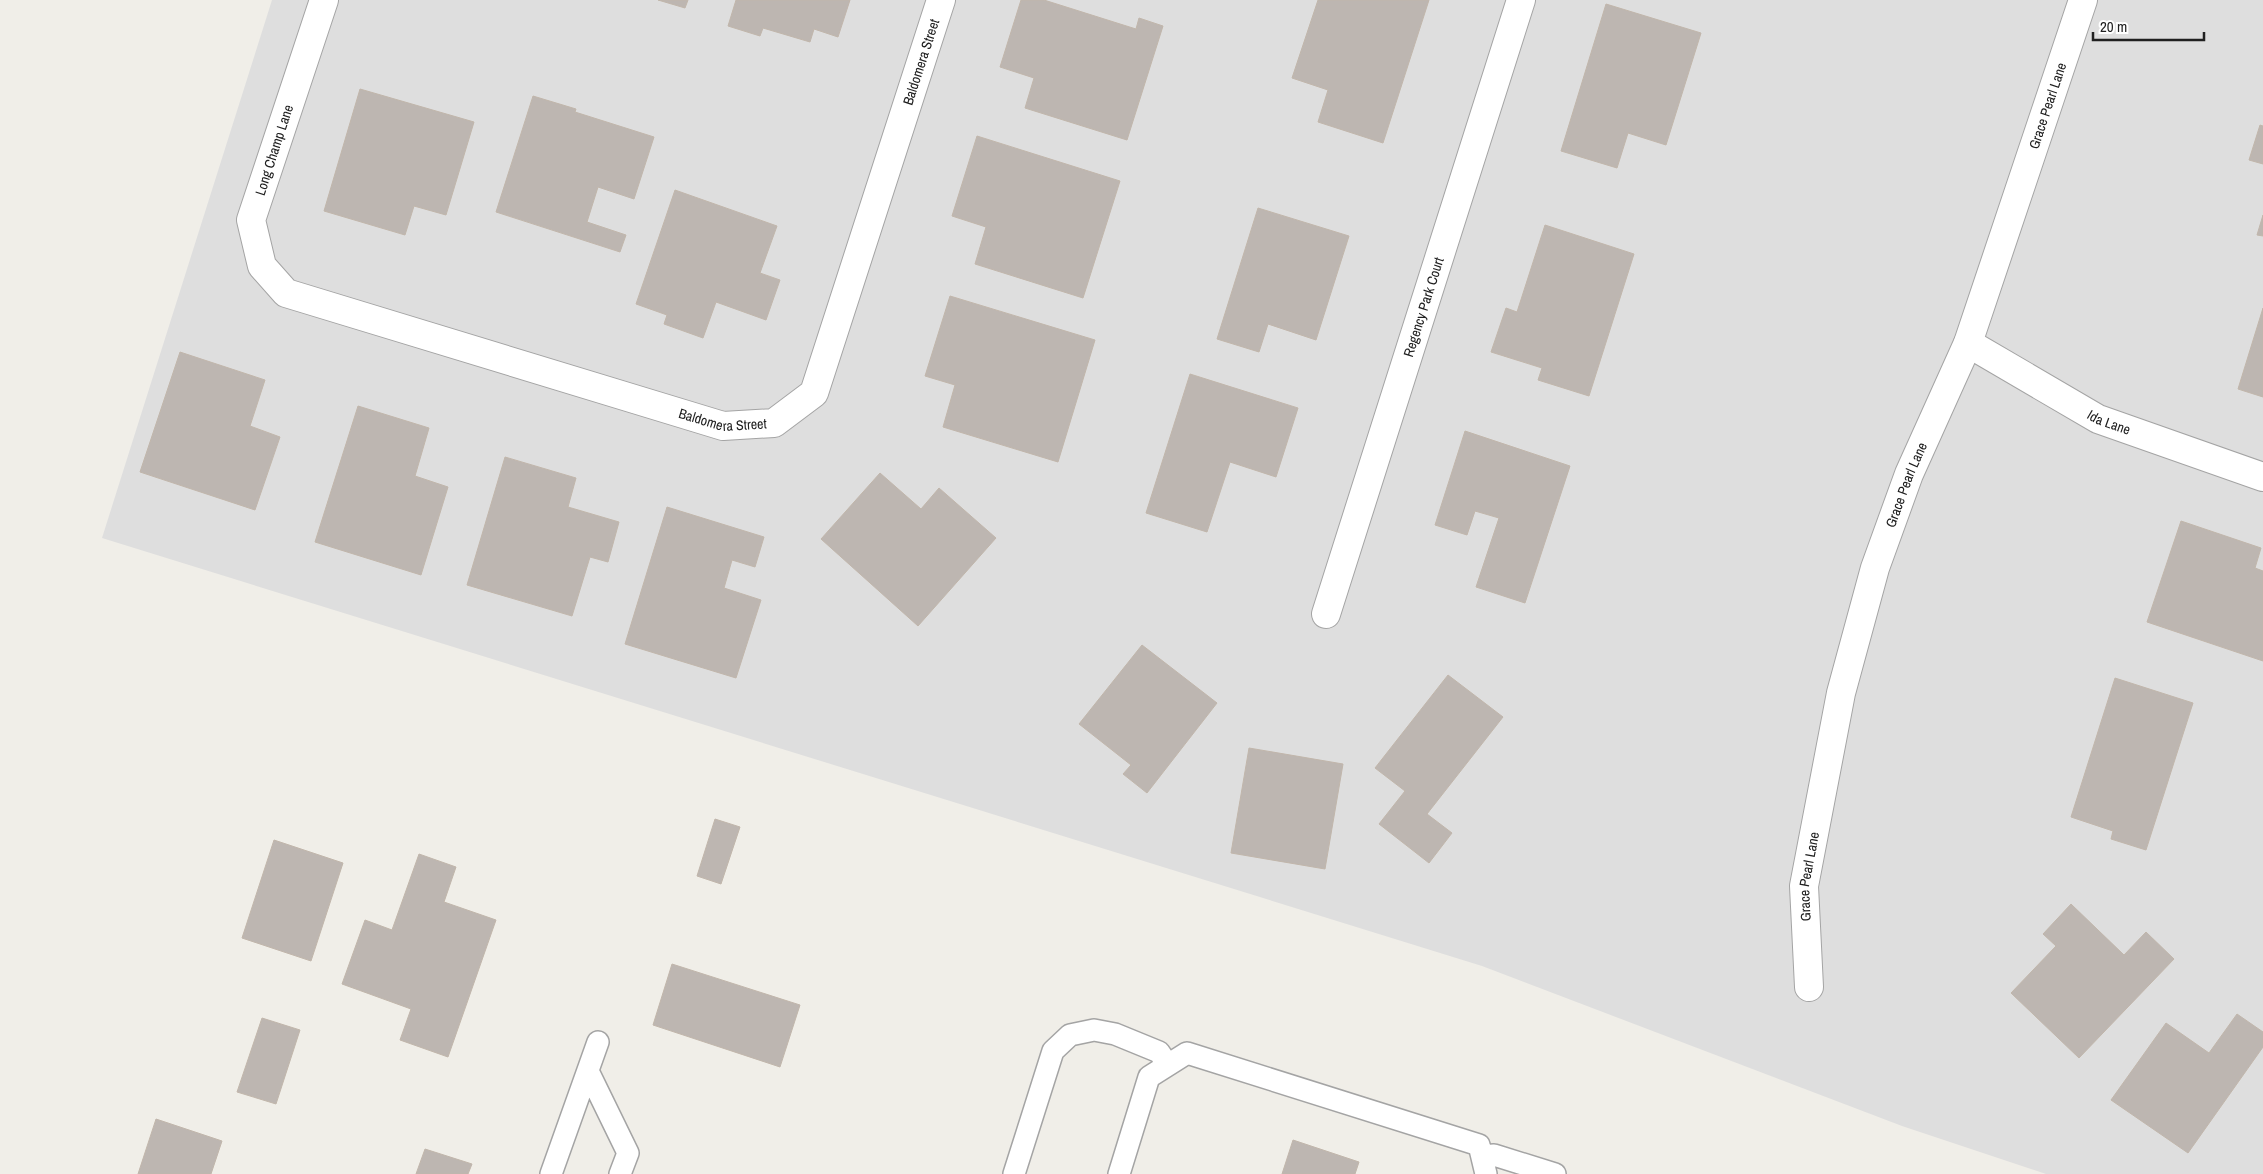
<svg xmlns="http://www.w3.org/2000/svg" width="2263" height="1174" font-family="'Archivo Narrow',sans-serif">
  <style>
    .residential { fill: #dedede }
    .building { fill: #bdb6b1; stroke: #c1b6ab }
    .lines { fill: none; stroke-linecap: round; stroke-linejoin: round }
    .service-casing { stroke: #a4a4a4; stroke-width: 24 }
    .minor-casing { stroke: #a4a4a4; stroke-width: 30 }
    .service { stroke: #fff; stroke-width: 21 }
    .minor { stroke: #fff; stroke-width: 28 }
    .labels { text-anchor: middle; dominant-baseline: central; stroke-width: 4; stroke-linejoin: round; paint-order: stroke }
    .street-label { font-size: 14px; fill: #202020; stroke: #fff }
  </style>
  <rect width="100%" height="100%" fill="#f0eee8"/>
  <path class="residential" d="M272,0h1991v1174h-217l-144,-48 -420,-160 -1380,-428z"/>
  <path class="building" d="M658,0h30l-3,8z
    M736,0h114l-12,37 -24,-8 -4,13 -47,-14 -3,8 -32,-10z
    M1021,0h23l92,29 3,-11 24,8 -36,114 -102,-32 9,-30 -34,-11z
    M1318,0h111l-46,143 -65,-21 10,-32 -36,-12z
    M1606,4l95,29 -35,112 -38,-12 -11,35 -56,-17z
    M360,89l114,33 -28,93 -32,-9 -9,29 -81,-24z
    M533,96l43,13 -1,3 79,25 -20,62 -36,-12 -11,35 39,13 -6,17 -124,-40z
    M2260,125l3,1v38l-14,-4z
    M977,136l143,45 -37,117 -108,-34 11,-37 -34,-11z
    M675,190l102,36 -17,47 20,7 -14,40 -50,-18 -13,36 -39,-14 3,-9 -31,-11z
    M1258,208l91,28 -33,104 -48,-16 -9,28 -42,-13z
    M2263,215v21l-6,-1z
    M1545,225l89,29 -45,142 -51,-16 4,-12 -51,-16 15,-44 11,4z
    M950,296l145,44 -37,122 -115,-35 12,-42 -30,-9z
    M2263,308v89l-25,-8z
    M180,352l85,28 -15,46 30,11 -25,73 -115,-38z
    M1190,374l108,34 -22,69 -46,-15 -23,70 -61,-19z
    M358,406l71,22 -14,48 33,11 -27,88 -106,-33z
    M1465,431l105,35 -45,137 -49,-16 23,-69 -24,-7 -8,24 -32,-10z
    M505,457l71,21 -8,29 51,15 -11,40 -18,-5 -18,59 -105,-31z
    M880,473l41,36 18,-21 57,50 -78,88 -97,-87z
    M667,507l97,30 -9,30 -23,-7 -8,28 37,12 -25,78 -111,-34z
    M2181,521l80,27 -6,20 8,3v90l-116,-39z
    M1142,645l75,58 -70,90 -24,-19 8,-9 -52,-41z
    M1448,675l55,42 -76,97 25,19 -23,30 -50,-39 26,-33 -30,-23z
    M2115,678l78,25 -47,147 -35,-11 2,-8 -42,-14z
    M1249,748l94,16 -18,105 -94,-16z
    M715,819l25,8 -19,57 -24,-8z
    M274,840l69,23 -32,98 -69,-23z
    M419,854l37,13 -12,35 52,18 -48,137 -48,-17 11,-31 -69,-25 23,-64 27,10z
    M2071,904l53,51 22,-23 28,27 -95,99 -68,-65 45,-47 -13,-12z
    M672,964l128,41 -20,62 -127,-42z
    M2237,1014l26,18v15l-75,106 -77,-53 55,-77 43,30z
    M262,1018l38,12 -24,74 -39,-12z
    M156,1119l66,22 -11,33h-73z
    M1293,1140l66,22 -4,12h-73z
    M425,1149l47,15 -4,10h-52z"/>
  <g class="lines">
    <defs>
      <path id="service" d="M588,1071l40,82 -8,21
        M1482,1156l12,-1 61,19
        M551,1174l47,-132
        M1014,1174l39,-123 17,-16 24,-5 21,4 44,18 9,13
        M1119,1174l30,-97 38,-24 292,92 7,29"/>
      <g id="minor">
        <path id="s1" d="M324,0l-73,220 11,46 24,27 437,133 51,-3 40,-30 127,-393"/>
        <path id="s2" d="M1968,343l130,76 165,58"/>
        <path id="s3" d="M1326,614l195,-614"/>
        <path id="s4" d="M1809,987l-5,-101 37,-193 34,-125 34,-94 59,-131 115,-343"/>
      </g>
    </defs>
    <use href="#service" class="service-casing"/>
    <use href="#minor" class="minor-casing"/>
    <use href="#service" class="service"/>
    <use href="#minor" class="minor"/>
  </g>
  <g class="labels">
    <g class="street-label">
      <text stroke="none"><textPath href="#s1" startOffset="1221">Baldomera Street</textPath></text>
      <text stroke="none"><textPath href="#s4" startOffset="921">Grace Pearl Lane</textPath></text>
      <text transform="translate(274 150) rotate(-72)">Long Champ Lane</text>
      <text stroke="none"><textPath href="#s3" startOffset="322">Regency Park Court</textPath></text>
      <text stroke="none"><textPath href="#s1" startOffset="771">Baldomera Street</textPath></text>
      <text stroke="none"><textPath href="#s2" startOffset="162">Ida Lane</textPath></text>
      <text stroke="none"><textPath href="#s4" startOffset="516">Grace Pearl Lane</textPath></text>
      <text stroke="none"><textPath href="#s4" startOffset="111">Grace Pearl Lane</textPath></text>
    </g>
  </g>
  <path d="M2093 32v8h111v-8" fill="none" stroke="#202020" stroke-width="2.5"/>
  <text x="2100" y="32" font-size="15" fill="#202020" stroke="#ffffff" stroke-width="4" paint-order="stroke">20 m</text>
</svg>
